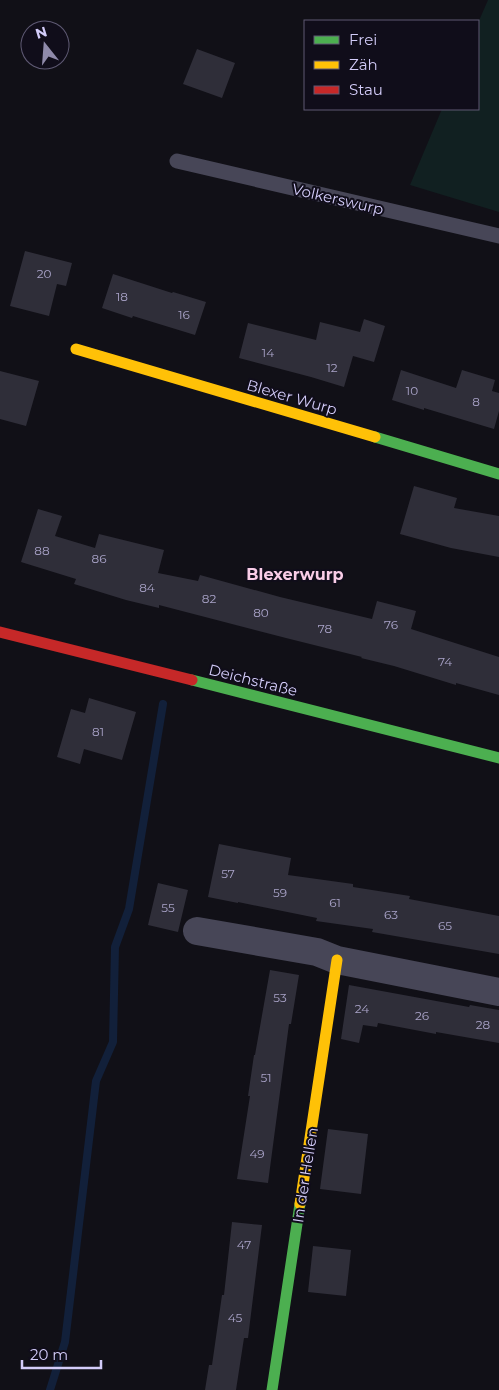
<svg xmlns="http://www.w3.org/2000/svg" width="499" height="1390" font-family="Montserrat,sans-serif">
  <style>
    .green { fill: #112021 }
    .lines { fill: none; stroke-linecap: round; stroke-linejoin: round }
    .stream { stroke: #12203a; stroke-width: 8 }
    .building { fill: #2f2e39 }
    .lane { stroke: #474657; stroke-width: 15 }
    .street { stroke: #474657; stroke-width: 28 }
    .fast { stroke: #4caf50; stroke-width: 11 }
    .slow { stroke: #ffc107; stroke-width: 11 }
    .jam { stroke: #c62828; stroke-width: 11 }
    .labels { text-anchor: middle; dominant-baseline: central; stroke-width: 4; stroke-linejoin: round; paint-order: stroke }
    .number-label { font-size: 12px; fill: #aaa4c9 }
    .street-label { font-size: 15px; fill: #d3ccf9; stroke: #100d1a }
    .neighbourhood-label { font-size: 16px; font-weight: bold; fill: #f9cde7; stroke: #100d1a }
  </style>
  <rect width="100%" height="100%" fill="#111017"/>
  <path class="green" d="M488,0h11v212l-89,-27 32,-76h36v-86z"/>
  <g class="lines">
    <path class="stream" d="M50,1390l15,-48 31,-261 17,-39 2,-95 14,-38 34,-205"/>
  </g>
  <path class="building" d="M197,49l38,14 -13,35 -39,-14z
    M25,251l47,12 -6,23 -9,-2 -8,32 -39,-10z
    M113,274l59,19 1,-1 33,10 -11,33 -62,-19 -1,2 -30,-10z
    M364,319l21,7 -11,36 -21,-6 -9,31 -33,-10 -72,-19 9,-35 68,17 4,-18 40,10z
    M401,370l55,18 6,-18 33,10 -3,11 7,2v18l-5,18 -70,-21v2l-32,-10z
    M0,371l39,10 -13,45 -26,-7z
    M414,486l43,12 -3,10 45,8v41l-48,-9 -51,-14z
    M38,509l24,7 -7,20 40,12 4,-14 65,16 -6,23 40,8 2,-6 80,22 92,22 5,-18 39,10 -5,18 88,28v38l-43,-12v2l-62,-19 -33,-8 1,-1 -76,-19 -127,-33v3l-33,-8 -52,-16 2,-5 -55,-17z
    M89,698l47,14 -14,48 -38,-11 -4,15 -23,-7 14,-48 14,4z
    M219,844l72,14 -3,17 65,9v3l57,9 -1,3 90,17v38l-127,-22 1,-3 -57,-8 1,-3 -79,-16v1l-30,-6z
    M158,883l30,7 -10,42 -30,-7z
    M270,970l29,5 -8,49h-2l-21,159 -31,-4 13,-83h-2l6,-41h1z
    M349,985l120,22 1,-2 29,5v33l-63,-11v2l-58,-11 -1,4 -14,-2 -4,18 -18,-4z
    M328,1129l40,5 -7,60 -41,-5z
    M232,1222l30,3 -14,113h-4l-8,52h-31l4,-25h3l10,-70h2z
    M313,1246l38,4 -5,46 -38,-4z"/>
  <g class="lines">
    <path class="lane" d="M177,161l322,75"/>
    <path class="street" d="M197,931l120,21 20,8 162,32"/>
    <path class="fast" d="M375,437l124,37
      M192,680l307,78
      M272,1390l28,-186"/>
    <path class="slow" d="M76,349l299,88
      M300,1204l37,-244"/>
    <path class="jam" d="M0,632l192,48"/>
  </g>
  <g class="labels">
    <g class="number-label">
      <text x="44" y="273">20</text>
      <text x="122" y="296">18</text>
      <text x="184" y="314">16</text>
      <text x="268" y="352">14</text>
      <text x="332" y="367">12</text>
      <text x="412" y="390">10</text>
      <text x="476" y="401">8</text>
      <text x="42" y="550">88</text>
      <text x="99" y="558">86</text>
      <text x="147" y="587">84</text>
      <text x="209" y="598">82</text>
      <text x="261" y="612">80</text>
      <text x="391" y="624">76</text>
      <text x="325" y="628">78</text>
      <text x="445" y="661">74</text>
      <text x="98" y="731">81</text>
      <text x="228" y="873">57</text>
      <text x="280" y="892">59</text>
      <text x="335" y="902">61</text>
      <text x="168" y="907">55</text>
      <text x="391" y="914">63</text>
      <text x="445" y="925">65</text>
      <text x="280" y="997">53</text>
      <text x="362" y="1008">24</text>
      <text x="422" y="1015">26</text>
      <text x="483" y="1024">28</text>
      <text x="266" y="1077">51</text>
      <text x="257" y="1153">49</text>
      <text x="244" y="1244">47</text>
      <text x="235" y="1317">45</text>
    </g>
    <g class="street-label">
      <text transform="translate(338 199) rotate(13)">Volkerswurp</text>
      <text transform="translate(292 397) rotate(16)">Blexer Wurp</text>
      <text transform="translate(253 680) rotate(14)">Deichstraße</text>
      <text transform="translate(305 1175) rotate(-81)">In der Hellen</text>
    </g>
    <g class="neighbourhood-label">
      <text x="295" y="574">Blexerwurp</text>
    </g>
  </g>
  <rect x="304" y="20" width="175" height="90" fill="#100d1a" stroke="#5e5973"/>
  <rect x="314" y="36" width="25" height="8" fill="#4caf50" stroke="#5e5973"/>
  <text x="349" y="45" font-size="15" fill="#d3ccf9">Frei</text>
  <rect x="314" y="61" width="25" height="8" fill="#ffc107" stroke="#5e5973"/>
  <text x="349" y="70" font-size="15" fill="#d3ccf9">Zäh</text>
  <rect x="314" y="86" width="25" height="8" fill="#c62828" stroke="#5e5973"/>
  <text x="349" y="95" font-size="15" fill="#d3ccf9">Stau</text>
  <g transform="translate(45 45) rotate(343)"><circle r="24" fill="#100d1a" stroke="#5e5973"/>
  <path d="M0-4L9 19L0 12L-9 19Z" fill="#8f8aaa"/>
  <text y="-8" font-size="14" font-weight="bold" text-anchor="middle" fill="#d3ccf9">N</text>
  </g>
  <path d="M22 1360v8h79v-8" fill="none" stroke="#d3ccf9" stroke-width="2.5"/>
  <text x="30" y="1360" font-size="15" fill="#d3ccf9" stroke="#100d1a" stroke-width="4" paint-order="stroke">20 m</text>
</svg>
